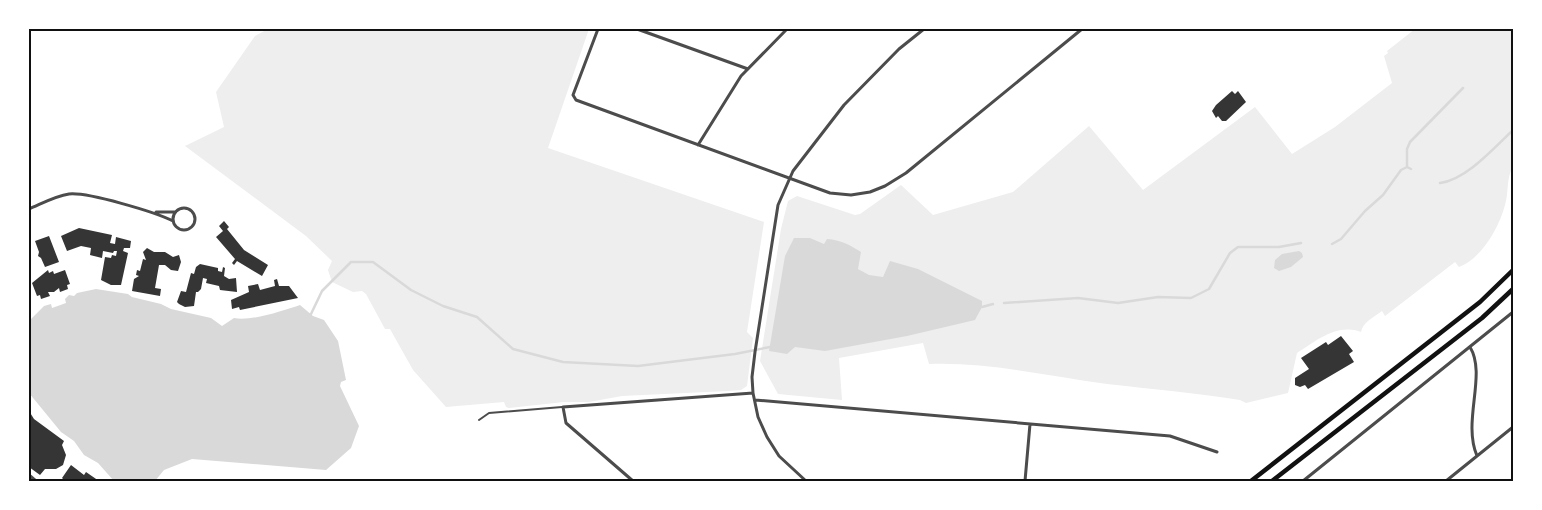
<svg xmlns="http://www.w3.org/2000/svg" width="1542" height="510" font-family="'Golos Text',sans-serif">
  <style>
    .green { fill: #eee }
    .water { fill: #d9d9d9 }
    .lines { fill: none; stroke-linecap: round; stroke-linejoin: round }
    .stream { stroke: #d9d9d9; stroke-width: 2.5 }
    .building { fill: #353535 }
    .service { stroke: #4c4c4c; stroke-width: 2 }
    .minor { stroke: #4c4c4c; stroke-width: 3 }
    .secondary { stroke: #111; stroke-width: 4.5 }
    .neatline { fill: none; stroke: #111; stroke-width: 2 }
  </style>
  <rect width="100%" height="100%" fill="#fff"/>
  <path class="green" d="M268,29h321l-41,119 216,74 -17,110 6,6 -6,48 -6,4 -13,1 -106,5 -33,6h-25l-55,6 -3,-1 -2,-5 -58,5 -33,-37 -23,-41h-5l-19,-35 -4,-3 -9,1 -21,-10 -4,-12 4,-9 -26,-25 -121,-90 39,-19 -8,-35 39,-56z
    M1415,29h98v138c-7,11 -4,25 -8,38 -6,23 -24,54 -46,62l-4,-5 -70,54 -3,-5c-8,6 -19,11 -21,21 -24,-9 -45,9 -64,21l-9,40 -42,10 -6,-3c-44,-7 -88,-11 -133,-16 -59,-8 -118,-22 -178,-20l-6,-21 -84,15 3,42 -64,-6 -18,-33 21,-132 7,-28 9,-5 58,19 5,-1 41,-29 32,30 80,-23 76,-66 54,64 112,-83 37,47 43,-27 57,-44 -8,-27 4,-3 -1,-2z"/>
  <path class="water" d="M794,238h16l14,6 3,-5c14,1 23,6 34,13l-3,17 11,6 14,2 7,-16 28,8 64,32v6l-7,13 -68,16 -82,15 -30,-4 -8,7 -18,-3 16,-95z
    M1299,251l3,2 1,4 -12,10 -12,4 -5,-3 1,-8 7,-6z
    M96,289l32,5 4,3 29,7 10,5 40,9 11,8 12,-8c16,4 51,-8 66,-13l13,11 11,4 14,21 8,39 -5,2 -1,4 19,40 -8,22 -25,22 -134,-11 -28,11 -9,11h-41l-16,-18 -14,-8 -10,-14 -13,-9 -32,-39v-72l15,-15 7,-2 1,4 14,-5 -1,-4 4,-4 5,1 3,-3z"/>
  <g class="lines">
    <path class="stream" d="M1407,167v-18l3,-7 53,-54
      M1440,183c26,-3 54,-35 73,-53
      M1332,244l9,-5 24,-28 18,-16 18,-25 6,-3 4,2
      M1004,303l74,-5 40,5 40,-6 33,1 18,-9 21,-36 8,-6h41l22,-4
      M982,307l11,-3
      M311,314l11,-23 29,-29h22l38,28 32,16 34,11 36,32 50,13 75,4 97,-12 35,-7"/>
  </g>
  <path class="building" d="M1232,91l3,3 3,-3 8,11 -20,19h-4l-4,-5 -2,2 -4,-7 4,-6z
    M224,221l5,6 -2,2 17,21 24,15 -6,11 -25,-15 -3,4 -2,-2 3,-4 -19,-22 7,-6 -4,-5z
    M79,228l33,7 -2,8 5,1 1,-7 15,4 -1,7h-6l-1,3 5,2 -7,32h-10l-10,-5 4,-23 6,1 1,-3 4,1 1,-5h-3l-1,2 -10,-2 -1,7 -12,-3 1,-7 -10,-2 -14,5 -6,-15z
    M49,236l10,26 -14,5 -4,-9 -3,-2 1,-4 -4,-11z
    M147,248l7,4h11l8,5 6,-2 2,7 -3,9 -7,-1 -6,-5h-6l-4,23 6,1 -1,7 -28,-5 2,-12 5,-3 -3,-1 1,-5 3,1 3,-12 3,1 -3,-8z
    M200,264l18,4v3l4,1 1,-5 2,1 -1,8 5,3 7,-1 1,14 -17,-2 -1,-4 -13,-3 1,-4 -4,-1 -2,11 -3,3h-2l-2,14 -9,1 -6,-3 -2,-2 4,-11 5,1 5,-19 3,1 2,-7z
    M48,270l1,3 4,-2 1,3 11,-4 5,14 -3,1 1,4 -8,3 -1,-4 -5,4h-6l2,4 -9,3 -1,-4 -3,1 -5,-13z
    M277,279l2,7h10l9,12 -58,12 -1,-3 -7,2 -1,-9 18,-8 -1,-6 10,-2 2,6 15,-4 -1,-6z
    M1341,336l12,15 -4,3 5,8 -46,27 -3,-4 -5,2 -5,-2v-7l14,-9 -8,-11 25,-16 2,3z
    M29,411l5,8 30,22 -2,4 4,10 -3,10 -7,4h-11l-5,6 -11,-8z
    M71,465l13,10 2,-3 13,9h-34l-3,-3z"/>
  <g class="lines">
    <path class="service" d="M479,420l10,-7 73,-6"/>
    <path class="minor" d="M598,29l-25,66 3,5 254,93 21,2 19,-3 15,-6 21,-13 176,-144
      M637,29l111,40
      M698,145l43,-69 46,-47
      M173 219a11 11 0 1 1 22 0a11 11 0 1 1-22 0Z
      M29,209c12,-5 26,-13 40,-15 19,-2 86,18 104,27
      M156,212h19
      M1470,347c17,28 -8,74 7,109
      M755,400l415,36 47,16
      M29,475l7,6
      M633,481l-67,-58 -3,-16 190,-14
      M806,481l-27,-25 -12,-19 -9,-20 -5,-24 -1,-16 3,-25 23,-147 15,-34 51,-66 55,-56 25,-20
      M1025,481l5,-57
      M1303,481l210,-169
      M1446,481l67,-54"/>
    <path class="secondary" d="M1251,481l229,-179 33,-32
      M1272,481l210,-163 31,-29"/>
  </g>
  <rect width="1542" height="510" fill="none" stroke="#ffffff" stroke-width="60"/>
  <rect x="30" y="30" width="1482" height="450" class="neatline"/>
</svg>
